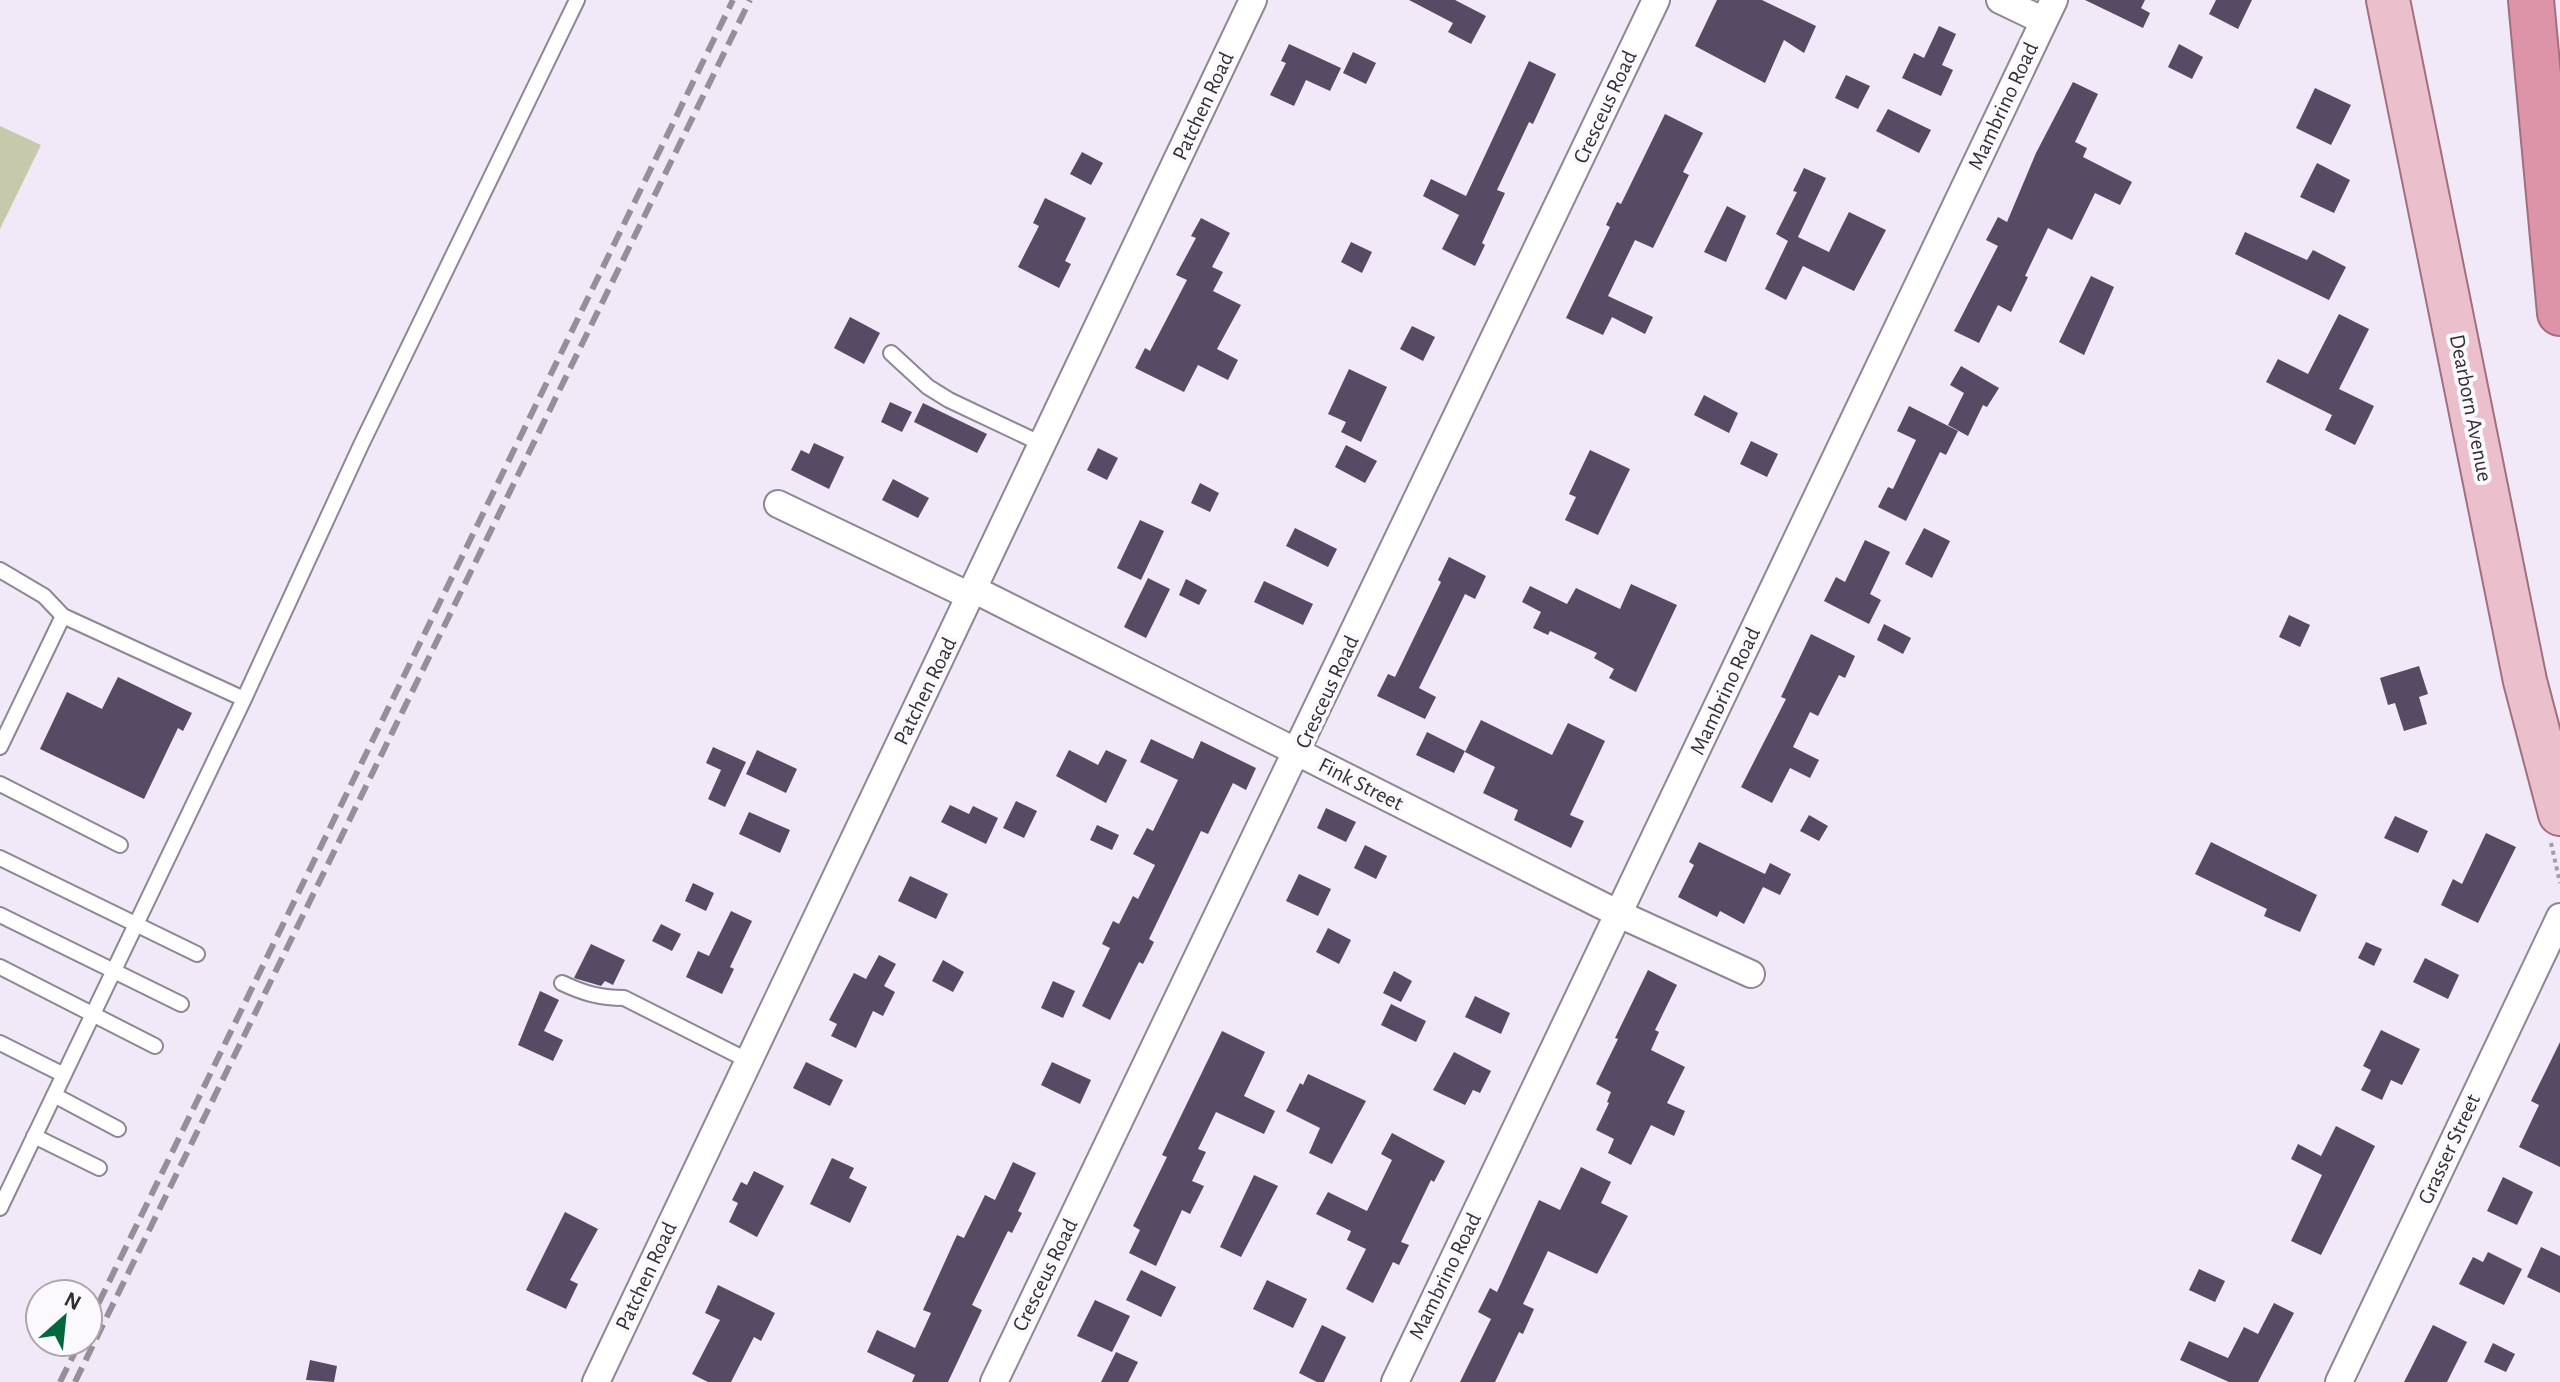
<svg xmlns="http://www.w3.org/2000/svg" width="2560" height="1382" font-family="'Alegreya Sans',sans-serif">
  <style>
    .green { fill: #c6c9ac }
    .building { fill: #574a64 }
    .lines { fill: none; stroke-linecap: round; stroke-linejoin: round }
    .lane-casing { stroke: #8d8694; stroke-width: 18 }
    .street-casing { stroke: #8d8694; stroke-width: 30 }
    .primary-casing { stroke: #a1707f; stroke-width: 46 }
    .highway-casing { stroke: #a1707f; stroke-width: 48 }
    .path { stroke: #a29ca7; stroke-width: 4; stroke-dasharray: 4 4; stroke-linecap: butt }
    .lane { stroke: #fff; stroke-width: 14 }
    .street { stroke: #fff; stroke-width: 26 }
    .primary { stroke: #ebbfcb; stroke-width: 42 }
    .highway { stroke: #dd94a8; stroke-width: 44 }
    .rail { stroke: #948f99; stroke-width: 6; stroke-dasharray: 16 8; stroke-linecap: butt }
    .labels { text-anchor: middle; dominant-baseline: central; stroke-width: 8; stroke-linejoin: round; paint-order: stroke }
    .street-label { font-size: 22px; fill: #312e34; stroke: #fbf8fe }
  </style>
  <rect width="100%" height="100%" fill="#f1e9f8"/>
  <path class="green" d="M0,126l41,19 -41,84z"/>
  <path class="building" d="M1409,0h46l31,16 -15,28 -23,-12 5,-9z
    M1717,0h45l54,26 -12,27 -20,-13 -19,43 -70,-37z
    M2085,0h60l-4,8 9,5 -7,15z
    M2216,0h36l-14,29 -29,-15z
    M1939,26l17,8 -14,31 11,5 -12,26 -39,-18 12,-25 10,5z
    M1289,44l52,24 -11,23 -24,-11 -12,26 -24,-11 16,-32 -5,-2z
    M2179,44l24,13 -11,22 -24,-12z
    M1353,52l23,11 -10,21 -23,-11z
    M1529,61l27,13 -23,50 -4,-2 -32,68 8,3 -23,50 3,2 -10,21 -33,-17 17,-34 -36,-19 8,-17 35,17z
    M1846,75l24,11 -12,23 -23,-11z
    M2073,82l25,12 -23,48 12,6 -4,9 49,25 -12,23 -25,-12 -23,47 -24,-12 -23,48 3,1 -17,35 -13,-7 -19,38 -25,-12 44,-85 -12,-6 12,-23 9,5 29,-69z
    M2315,88l36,17 -20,40 -35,-17z
    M1888,109l43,21 -12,23 -43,-22z
    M1665,114l38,19 -20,39 6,3 -36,73 -18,-8 -27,56 45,21 -8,17 -33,-17 -9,18 -37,-17 44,-91 -4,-2 11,-23 4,2z
    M1082,152l21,11 -12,22 -21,-11z
    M2317,163l33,17 -16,33 -34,-16z
    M1804,168l22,10 -28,59 31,15 20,-40 37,18 -32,61 -51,-25 -17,34 -21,-11 23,-48 -12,-7 21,-42 -4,-1z
    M1045,198l41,20 -21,43 6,3 -12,24 -41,-21 21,-41 -6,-3z
    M1727,206l19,10 -20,46 -22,-10z
    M1201,218l29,15 -18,34 11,5 -10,19 28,14 -24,44 21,11 -10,20 -30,-15 -14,27 -49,-24 10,-20 5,3 37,-71 -11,-5 20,-37 -5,-2z
    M2245,232l62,28 6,-10 33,17 -17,33 -94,-46z
    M1351,242l21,10 -10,21 -21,-11z
    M2091,276l23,11 -30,68 -25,-13z
    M2339,314l30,15 -30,60 35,17 -19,39 -30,-15 7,-15 -66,-33 12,-23 30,15z
    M850,317l30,16 -16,31 -30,-16z
    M1412,326l23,11 -12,24 -23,-12z
    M1961,366l38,22 -12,19 -4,-2 -15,31 -20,-11 16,-32 -14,-8z
    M1349,369l38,18 -26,55 -20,-10 5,-10 -18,-8z
    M1704,395l34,18 -9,20 -35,-18z
    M890,402l22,10 -10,20 -21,-10z
    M923,403l64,31 -10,19 -63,-31z
    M1909,406l49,25 -12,24 -6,-3 -34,69 -28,-14 10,-20 5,2 23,-49 -19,-9z
    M1751,441l27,13 -11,23 -27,-13z
    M814,443l30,14 -15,32 -38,-19 10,-20 8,4z
    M1346,445l31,16 -12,22 -30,-16z
    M1098,448l20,10 -11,22 -20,-10z
    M1590,450l40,19 -32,66 -33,-15 11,-23 -7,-3z
    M893,479l36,19 -11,20 -36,-18z
    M1200,483l19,10 -9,19 -19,-9z
    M1140,520l24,11 -23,49 -24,-12z
    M1295,528l42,21 -9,18 -42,-21z
    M1924,528l26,13 -18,37 -27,-14z
    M1865,540l25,12 -20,42 11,6 -12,24 -45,-23 12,-24 9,5z
    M1449,557l37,19 -11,23 -10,-5 -46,94 17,9 -11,22 -48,-23 11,-22 7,3 46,-95 -3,-2z
    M1148,578l22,11 -24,49 -22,-11z
    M1186,579l21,11 -8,15 -20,-10z
    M1264,581l49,23 -10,21 -49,-23z
    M1631,584l46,21 -41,87 -27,-14 5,-9 -20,-11 3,-5 -47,-22 -2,4 -15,-7 8,-16 -19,-10 8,-16 37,18 9,-16 44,21z
    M2289,615l21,10 -10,22 -21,-10z
    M1884,624l27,14 -8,16 -26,-14z
    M1811,634l44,22 -10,22 -6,-3 -21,41 -8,-4 -17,35 26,13 -9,18 -20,-10 -18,35 -31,-16 45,-88 -5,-2z
    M2419,666l9,28 -9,3 8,27 -23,7 -9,-28 -7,2 -8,-27z
    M118,677l74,36 -9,18 -5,-3 -34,71 -104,-50 27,-57 35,17z
    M1481,720l71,35 16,-32 37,18 -35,74 14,6 -13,27 -57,-28 4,-10 -35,-17 12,-26 -30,-15z
    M1427,732l38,19 -11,22 -38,-18z
    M1151,739l42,20 8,-18 55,27 -10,22 -13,-7 -25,51 -7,-3 -52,108 5,3 -11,22 -4,-2 -29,58 -28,-14 28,-58 -8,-4 11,-23 6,3 14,-28 5,3 17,-34 -22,-11 14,-26 6,3 25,-51 -38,-18z
    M713,747l33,15 -21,45 -17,-8 13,-29 -15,-7z
    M757,750l40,19 -11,24 -40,-19z
    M1069,750l29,15 8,-15 21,10 -21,43 -50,-27z
    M1016,801l21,10 -13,27 -21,-10z
    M950,805l19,9 4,-8 25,12 -12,26 -45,-22z
    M1326,808l30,14 -10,20 -29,-14z
    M749,812l41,18 -10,23 -41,-19z
    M1809,815l19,11 -9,15 -19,-10z
    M2395,816l33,15 -10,22 -34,-15z
    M1097,825l22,10 -7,15 -22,-10z
    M2486,833l30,14 -38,76 -37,-18 12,-26 9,5z
    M1699,842l66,32 5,-11 21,11 -11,21 -17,-8 -19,37 -24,-13 -3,6 -39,-20 16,-32 -5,-3z
    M2211,842l106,53 -17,37 -36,-16 3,-7 -72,-35z
    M1365,845l22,11 -11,23 -22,-11z
    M1299,874l32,15 -13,27 -32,-15z
    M910,876l38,18 -12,25 -38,-18z
    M693,883l21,10 -8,18 -21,-10z
    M731,911l21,10 -22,46 4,2 -12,25 -36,-17 12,-26 11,5z
    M661,924l20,10 -9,17 -20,-10z
    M1328,928l23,12 -12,24 -23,-12z
    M2366,942l16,7 -8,17 -16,-8z
    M591,944l34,16 -12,25 -8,-4 -4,5 -27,-8z
    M879,955l17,9 -12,22 11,6 -12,24 -10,-5 -17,37 -25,-12 6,-12 -8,-4 25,-47 12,6z
    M2425,958l34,17 -11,24 -35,-17z
    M943,960l21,12 -11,20 -21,-11z
    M1648,970l29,15 -22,45 4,2 -8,18 34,17 -18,36 18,8 -11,25 -23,-11 -20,40 -23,-12 6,-14 -18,-9 13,-27 -2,-1 4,-10 -15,-8 22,-45 -3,-1z
    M1394,971l18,10 -11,21 -18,-9z
    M1053,981l22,10 -12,27 -22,-10z
    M540,991l19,9 -15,31 19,9 -10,21 -35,-16z
    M1475,996l35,17 -9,21 -36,-17z
    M1391,1004l35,17 -10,21 -35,-17z
    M2381,1030l39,19 -18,36 -11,-5 -9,20 -21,-10 10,-20 -8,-4z
    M1222,1031l43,21 -21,44 31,15 -11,23 -48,-22 -18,37 8,3 -14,29 12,5 -14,28 -8,-4 -26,56 -27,-13 11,-23 -7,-4 34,-69 -5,-2z
    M2560,1042v125l-41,-20 20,-42 -8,-4z
    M1454,1052l37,19 -11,22 -7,-3 -8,15 -32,-15z
    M806,1062l37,18 -13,26 -37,-18z
    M1052,1062l39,18 -11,24 -39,-19z
    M1308,1074l58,27 -34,63 -23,-11 11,-25 -34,-17 14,-28 3,2z
    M2336,1126l39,20 -54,109 -30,-14 31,-66 -31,-16 7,-15 23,12z
    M1392,1133l53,28 -11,21 -3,-2 -30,62 8,3 -10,20 -6,-3 -20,41 -27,-14 20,-40 -19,-9 4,-9 -35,-17 12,-22 39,19 25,-51 -11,-6z
    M832,1158l22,10 -5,10 18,9 -17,36 -40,-19z
    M1013,1162l23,11 -18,38 4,2 -10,20 -4,-2 -36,74 10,5 -34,72h-36l3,-7 -48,-23 10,-22 38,18 16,-35 -8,-3 34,-75 7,3 21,-43 10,5z
    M1581,1167l30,15 -10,21 27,13 -31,58 -49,-23 -25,53 11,5 -11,25 -4,-2 -24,50h-35l31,-63 -13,-7 12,-24 7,4 42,-92 21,10z
    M754,1171l30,15 -27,51 -28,-15 9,-19 -6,-3 9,-18 6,3z
    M1254,1175l24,11 -37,71 -21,-10z
    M2503,1177l30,15 -16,33 -30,-14z
    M565,1212l33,17 -28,51 8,4 -12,25 -40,-19z
    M2541,1247l19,9v37l-33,-16z
    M2488,1252l34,17 -18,36 -45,-21 14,-27 10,5z
    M2199,1269l26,12 -10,21 -26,-12z
    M1141,1270l35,17 -15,30 -35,-17z
    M1267,1280l40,19 -14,29 -40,-19z
    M718,1285l57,28 -14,28 -7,-4 -23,45h-23l-16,-8 28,-54 -15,-7z
    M1095,1300l35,16 -18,36 -35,-16z
    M2274,1303l20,10 -36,69h-29l-49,-22 9,-19 39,17 16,-31 14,7z
    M1322,1325l24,12 -22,45h-7l-18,-9z
    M2433,1325l34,17 -20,40h-43z
    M2493,1343l22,11 -9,18 -22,-10z
    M1116,1352l22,10 -10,20h-27z
    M310,1360l27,6 -3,16 -28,-2z"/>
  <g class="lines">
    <defs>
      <path id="lane" d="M891,353l37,34 21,13 93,44
        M0,570l44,26 19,20
        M0,747l63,-131 181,83
        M0,784l120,61
        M0,858l197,96
        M0,915l181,89
        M0,967l155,79
        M562,983c21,10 38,15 62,15l123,62
        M0,1043l64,32
        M54,1095l64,34
        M34,1136l65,32
        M0,1208l244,-509 117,-254 216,-445"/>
      <path id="street" d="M2000,0l44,21
        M778,504l192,92
        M973,589l646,325 132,60
        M596,1382l657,-1382
        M994,1382l662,-1382
        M1395,1382l659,-1382
        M2339,1382l221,-465"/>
      <path id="primary" d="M2388,0l137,681 35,133"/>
      <path id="highway" d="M2531,0l29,313"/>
    </defs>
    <use href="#lane" class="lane-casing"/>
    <use href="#street" class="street-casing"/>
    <use href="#primary" class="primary-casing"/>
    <use href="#highway" class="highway-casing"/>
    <path class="path" d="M2551,843l9,40"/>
    <use href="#lane" class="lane"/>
    <use href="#street" class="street"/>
    <use href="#primary" class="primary"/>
    <use href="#highway" class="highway"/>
    <path class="rail" d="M88,1325l645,-1325
      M60,1382l20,-40
      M75,1382l675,-1382"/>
  </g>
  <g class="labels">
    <g class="street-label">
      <text transform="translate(1203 106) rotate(-65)">Patchen Road</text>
      <text transform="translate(2003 106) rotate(-65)">Mambrino Road</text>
      <text transform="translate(1605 107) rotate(-65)">Cresceus Road</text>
      <text transform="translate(2471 408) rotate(79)">Dearborn Avenue</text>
      <text transform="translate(925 691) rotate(-64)">Patchen Road</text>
      <text transform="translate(1725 691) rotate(-65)">Mambrino Road</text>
      <text transform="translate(1327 692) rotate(-65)">Cresceus Road</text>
      <text transform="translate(1361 784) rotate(27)">Fink Street</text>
      <text transform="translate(2449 1149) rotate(-65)">Grasser Street</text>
      <text transform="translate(1045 1275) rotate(-64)">Cresceus Road</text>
      <text transform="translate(646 1276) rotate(-65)">Patchen Road</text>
      <text transform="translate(1445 1276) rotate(-64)">Mambrino Road</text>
    </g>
  </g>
  <g transform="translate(64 1318) rotate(27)"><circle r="38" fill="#fbf8fe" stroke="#aaa7ad" stroke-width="2"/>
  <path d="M0-6L14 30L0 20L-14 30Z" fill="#00683e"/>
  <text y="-12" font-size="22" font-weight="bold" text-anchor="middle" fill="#312e34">N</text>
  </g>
</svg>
